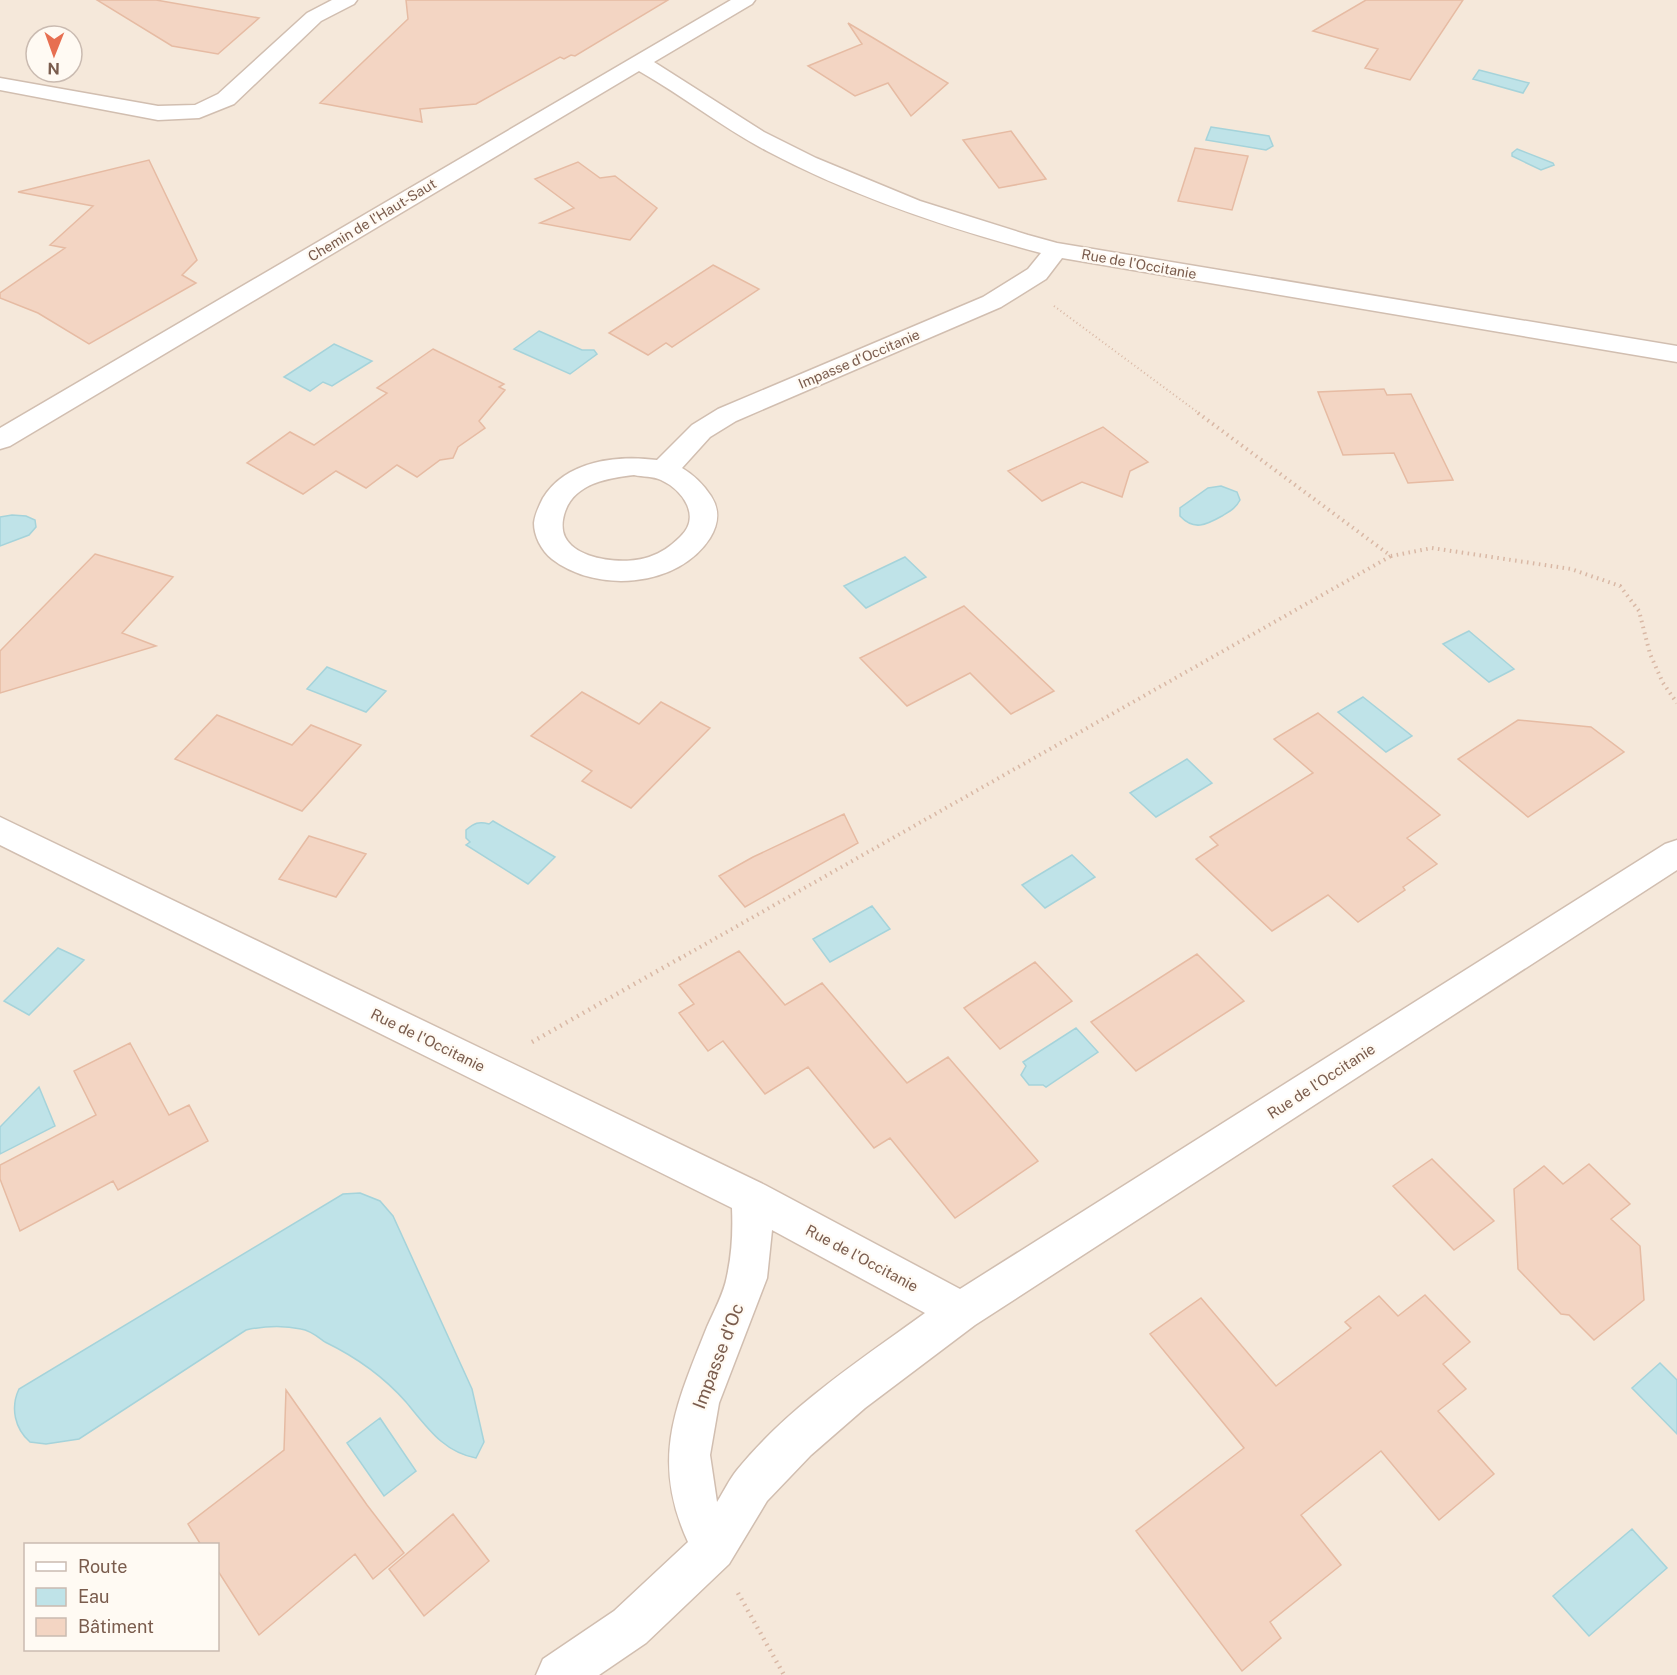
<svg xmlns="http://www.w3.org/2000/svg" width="1677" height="1675" font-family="'Public Sans',sans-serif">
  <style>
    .residential { fill: #f5e8da; fill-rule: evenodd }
    .water { fill: #bfe3e8; stroke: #a5d3da; stroke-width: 1.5 }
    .building { fill: #f3d5c3; stroke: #e6bba3; stroke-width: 1.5 }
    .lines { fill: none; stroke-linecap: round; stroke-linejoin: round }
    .minor-casing { stroke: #d1beb0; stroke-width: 3 }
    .path-far2 { stroke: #d9b8a5; stroke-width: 2; stroke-dasharray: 1 3; stroke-linecap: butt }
    .path-far1 { stroke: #d9b8a5; stroke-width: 4; stroke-dasharray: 1.5 4.5; stroke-linecap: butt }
    .path { stroke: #d9b8a5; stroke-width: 4.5; stroke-dasharray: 1.5 5; stroke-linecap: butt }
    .minor { fill: #fff; fill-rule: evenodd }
    .labels { text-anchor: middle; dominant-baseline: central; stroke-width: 4.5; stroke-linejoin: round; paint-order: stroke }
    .far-street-label { font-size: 14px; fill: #7a5c4d; stroke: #fffaf3 }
    .street-label { font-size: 15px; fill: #7a5c4d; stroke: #fffaf3 }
    .near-street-label { font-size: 18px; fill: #7a5c4d; stroke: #fffaf3 }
  </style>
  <rect width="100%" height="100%" fill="#fdf6ec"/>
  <path class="residential" d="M0,0h1677v1675h-1677zM36,36h36v36h-36zM26,1544h192v106h-192z"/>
  <path class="water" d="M1479,70l50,13 -6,10 -50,-14z
    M1211,127l58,9 4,10 -7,4 -60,-10z
    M1517,149l36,14 1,2 -13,5 -29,-14v-3z
    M539,331l43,19h12l3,4 -27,20 -56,-25z
    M334,344l38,17 -40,25 -9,-4 -13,9 -26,-14z
    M1221,486l16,6 3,8c-4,8 -10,11 -18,16 -16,9 -28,15 -42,0v-8l28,-20z
    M12,515l14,1 9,4 1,7 -7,8 -29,11v-29z
    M905,557l21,20 -60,31 -22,-22z
    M1469,631l45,38 -25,13 -46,-38z
    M327,667l59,24 -20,21 -59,-23z
    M1363,697l49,39 -26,16 -48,-40z
    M1187,759l25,24 -56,34 -26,-24z
    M493,821l62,36 -27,27 -62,-39 4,-3 -4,-4v-8c8,-7 13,-9 23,-6z
    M1072,855l23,22 -50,31 -23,-23z
    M872,906l18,23 -60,33 -17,-23z
    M58,948l26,12 -55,55 -25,-14z
    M1076,1028l22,24 -52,35 -3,-2h-14l-8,-10 5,-9 -3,-4z
    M39,1087l16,39 -55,28v-27z
    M360,1193l20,8 13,15 79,173 12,53 -8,16c-33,-6 -49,-31 -70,-56 -22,-25 -50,-45 -81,-60 -7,-5 -15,-12 -24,-13 -18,-4 -37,-3 -55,1l-167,109 -33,5 -16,-2c-15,-13 -20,-34 -11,-53l324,-195z
    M1660,1363l17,17v54l-45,-46z
    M380,1418l36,53 -32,25 -37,-53z
    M1632,1529l35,39 -78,68 -36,-40z"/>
  <path class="building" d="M97,0h59l103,18 -41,36 -46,-8z
    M406,0h262l-93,56 -4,-1 -7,4 -4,-2 -84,47 -56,5 2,13 -102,-19 88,-84z
    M1366,0h97l-53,80 -45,-12 13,-19 -65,-18z
    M848,23l27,16 73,44 -37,33 -23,-33 -33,13 -47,-30 54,-22z
    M1011,131l35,48 -47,9 -36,-48z
    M1195,148l53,8 -16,54 -54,-9z
    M149,160l48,100 -15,15 14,8 -107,61 -51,-31 -38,-15v-5l65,-45 -15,-3 43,-39 -75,-14z
    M578,162l22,16 15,-2 42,32 -27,32 -90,-17 34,-15 -39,-29z
    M713,265l46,24 -87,58 -6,-4 -18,12 -39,-22z
    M433,349l71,35 -5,3 6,3 -26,31 6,7 -27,19 -5,11 -13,2 -23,17 -20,-12 -31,23 -30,-17 -33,23 -56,-31 43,-31 24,13 73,-52 -10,-5z
    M1384,389l3,6 24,-1 42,86 -45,3 -14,-30 -51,2 -25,-63z
    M1103,427l45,35 -18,9 -8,26 -40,-15 -40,19 -34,-30z
    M95,554l78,23 -51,56 34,13 -156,47v-42z
    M964,606l49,46 41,39 -43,23 -41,-41 -63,33 -47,-48z
    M582,692l57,32 22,-22 49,26 -79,80 -49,-27 10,-10 -61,-35z
    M1318,713l122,102 -33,23 30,26 -34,23 2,3 -47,32 -30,-27 -56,36 -76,-72 22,-14 -8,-8 103,-64 -39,-34z
    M217,715l75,30 19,-20 50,20 -59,66 -127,-52z
    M1518,720l73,7 33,25 -96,65 -70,-58z
    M844,814l14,29 -113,64 -26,-31 34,-19z
    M309,836l57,18 -30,43 -57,-18z
    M739,951l46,54 37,-22 85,100 41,-26 90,104 -83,57 -65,-80 -16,10 -66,-81 -43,27 -42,-53 -15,10 -29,-38 15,-9 -15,-19z
    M1197,954l47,47 -108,70 -45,-49z
    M1035,962l37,39 -72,48 -36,-41z
    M130,1043l39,72 20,-10 19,36 -90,49 -5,-9 -93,50 -20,-52v-14l96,-50 -22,-44z
    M1432,1159l62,62 -40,29 -61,-64z
    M1589,1164l41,40 -19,15 29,27 4,54 -50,40 -25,-25 -8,-1 -43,-45 -4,-80 30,-23 19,18z
    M1425,1295l45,47 -27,22 23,25 -28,22 56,63 -55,46 -58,-69 -80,64 40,50 -71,57 11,16 -39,33 -106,-140 108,-83 -94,-114 51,-36 75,88 75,-58 -6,-6 34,-26 19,20z
    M286,1390l81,115 37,48 -31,26 -18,-25 -96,81 -41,-64v-26h-17l-13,-21 96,-74z
    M453,1514l36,47 -65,55 -35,-47z"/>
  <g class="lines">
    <defs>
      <path id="minor" d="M332,0h25l-3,4 -33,17 -87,83 -35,14 -41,2 -158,-30v-12l158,28 37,-1 23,-11 89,-81z
        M731,0h24l-3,4 -98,58 110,70 52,26 104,43 108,34 29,8 620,103v16l-615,-104 -16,21 -45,28 -265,114 -26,16 -28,31c12,7 21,16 29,28 9,14 8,27 -1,42 -31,49 -113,56 -158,21 -11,-9 -18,-23 -18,-36 1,-9 5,-17 9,-25 23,-38 75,-43 114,-38l35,-35 26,-16 265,-112 45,-28 13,-16c-94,-25 -187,-56 -274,-102 -44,-23 -84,-55 -128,-80l-629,375 -10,3v-21zM634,475c9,2 19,1 27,5 22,10 41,37 19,57 -9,9 -19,16 -31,20 -22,8 -72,4 -84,-20 -3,-6 -3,-15 -1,-22 8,-31 43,-37 70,-40z
        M0,817l765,368 195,104 705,-445 12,-4v30l-702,455 -110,83 -54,47 -44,46 -38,63 -83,79 -47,32h-63l7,-16 71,-48 74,-69c-38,-83 -12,-137 19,-215 7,-16 17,-34 20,-51 5,-23 6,-45 5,-68l-732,-363zM772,1230l153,83c-65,47 -137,94 -188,157 -8,10 -13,21 -20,32l-7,-47 9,-52 48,-125z"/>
    </defs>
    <use href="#minor" class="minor-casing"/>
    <path class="path-far2" d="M1054,306l146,108"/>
    <path class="path-far1" d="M1198,413l193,143 41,-8 139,21 49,17 19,25 11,43 13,29 14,20
      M679,959l712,-403"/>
    <path class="path" d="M532,1042l150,-85
      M738,1593l46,82"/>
    <use href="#minor" class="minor"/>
  </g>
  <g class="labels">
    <g class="far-street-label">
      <text transform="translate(372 220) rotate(-31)">Chemin de l'Haut-Saut</text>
      <text transform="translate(1139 264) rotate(10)">Rue de l'Occitanie</text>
      <text transform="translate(859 359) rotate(-23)">Impasse d'Occitanie</text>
    </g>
    <g class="street-label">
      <text transform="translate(428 1040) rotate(26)">Rue de l'Occitanie</text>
      <text transform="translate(1321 1081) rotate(-33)">Rue de l'Occitanie</text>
      <text transform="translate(862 1258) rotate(28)">Rue de l'Occitanie</text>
    </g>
    <g class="near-street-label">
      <text transform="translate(718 1356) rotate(-69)">Impasse d'Oc</text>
    </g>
  </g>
  <rect x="24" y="1543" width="195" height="108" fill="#fffaf3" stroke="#cabbb1" stroke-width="1.5"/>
  <rect x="36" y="1562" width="30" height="9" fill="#ffffff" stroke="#cabbb1" stroke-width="1.5"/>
  <text x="78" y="1573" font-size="18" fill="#7a5c4d">Route</text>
  <rect x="36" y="1588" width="30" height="18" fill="#bfe3e8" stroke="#cabbb1" stroke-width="1.5"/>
  <text x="78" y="1603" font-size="18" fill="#7a5c4d">Eau</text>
  <rect x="36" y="1618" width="30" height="18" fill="#f3d5c3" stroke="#cabbb1" stroke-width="1.5"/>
  <text x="78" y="1633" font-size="18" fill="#7a5c4d">Bâtiment</text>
  <g transform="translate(54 54) rotate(181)"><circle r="28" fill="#fffaf3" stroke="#cabbb1" stroke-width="1.5"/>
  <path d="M0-4.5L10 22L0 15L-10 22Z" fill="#e76f51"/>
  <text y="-9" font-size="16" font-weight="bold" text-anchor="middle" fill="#7a5c4d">N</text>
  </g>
</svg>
